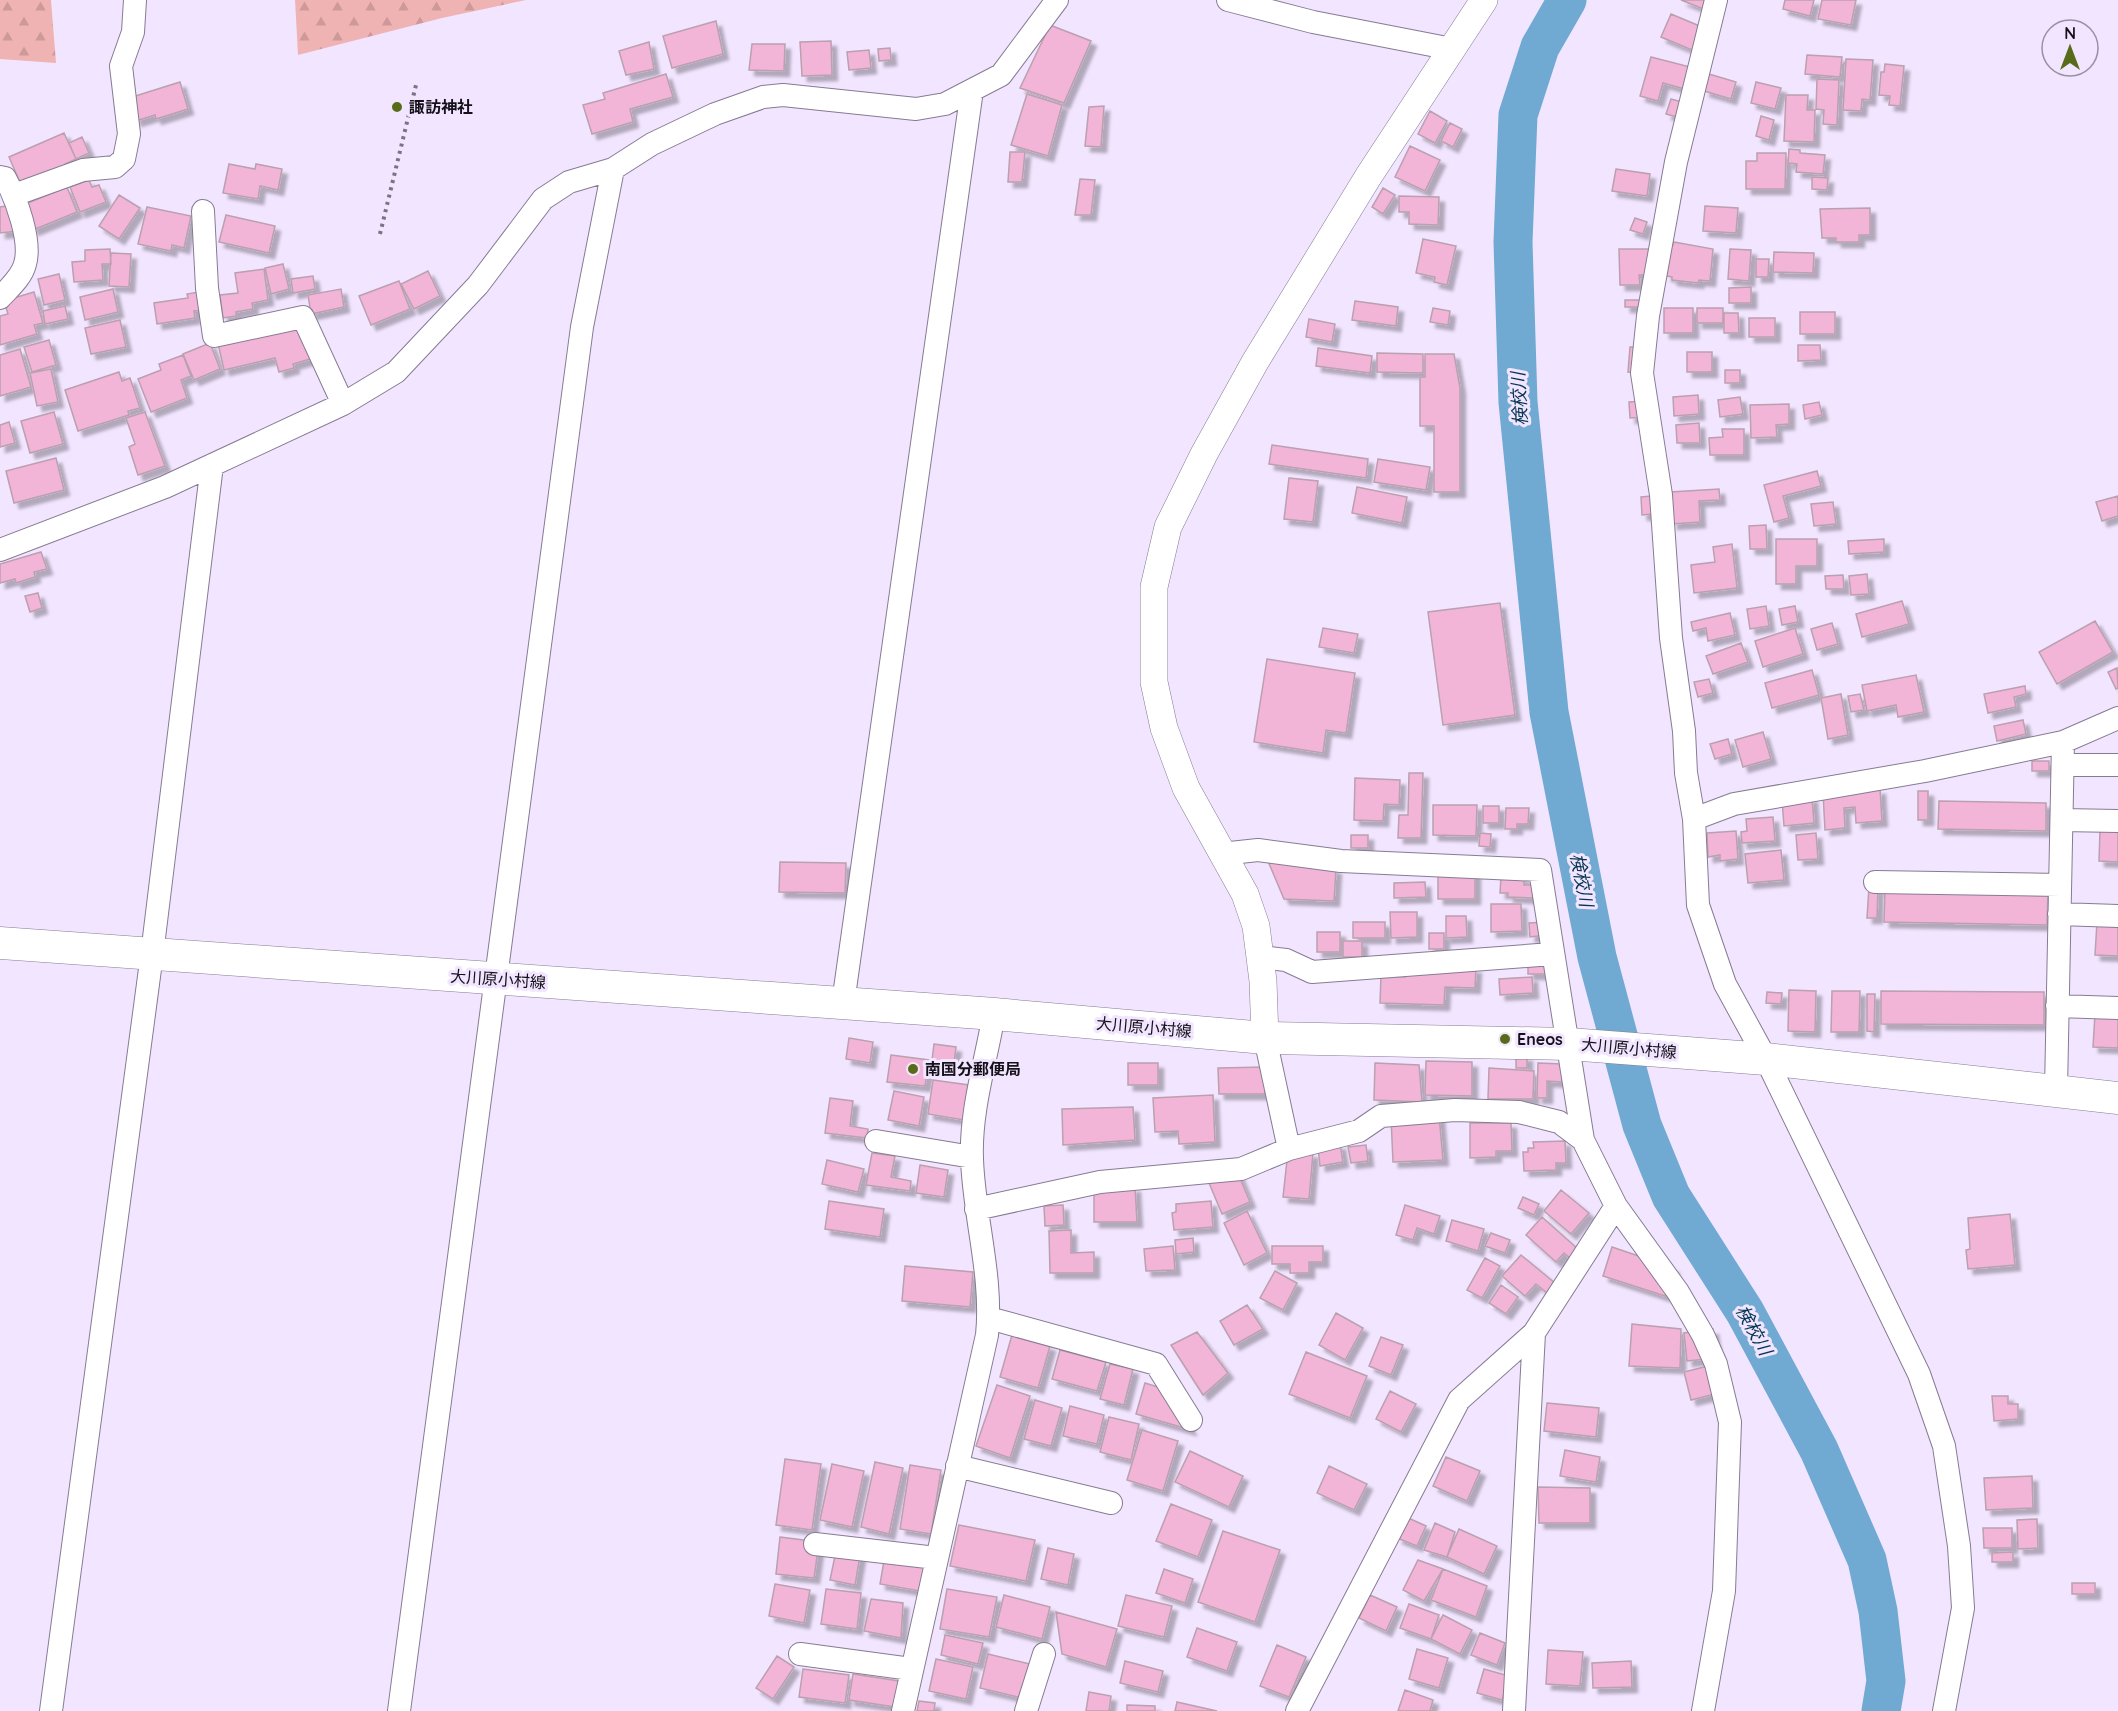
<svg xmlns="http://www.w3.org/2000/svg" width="2118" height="1711" font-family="Quicksand,'Noto Sans JP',sans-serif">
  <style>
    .forest { fill: url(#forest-firs) }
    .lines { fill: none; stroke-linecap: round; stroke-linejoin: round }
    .river { stroke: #70a9d1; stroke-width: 39 }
    .building { fill: #f2b5d8; stroke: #bba0af; stroke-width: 1.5; filter: url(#shadow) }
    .minor-casing { stroke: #877b92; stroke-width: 24 }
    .tertiary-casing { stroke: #877b92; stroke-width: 28 }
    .secondary-casing { stroke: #877b92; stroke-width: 33 }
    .path { stroke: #7b7383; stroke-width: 4; stroke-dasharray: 3 4.5; stroke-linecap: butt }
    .minor { stroke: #fff; stroke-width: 22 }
    .tertiary { stroke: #fff; stroke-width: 27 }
    .secondary { stroke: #fff; stroke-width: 32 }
    .poi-dot { fill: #576b19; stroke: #f2e5ff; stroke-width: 2 }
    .labels { text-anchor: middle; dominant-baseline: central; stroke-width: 6; stroke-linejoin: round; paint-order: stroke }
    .poi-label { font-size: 16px; font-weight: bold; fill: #151119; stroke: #f2e5ff; text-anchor: start }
    .street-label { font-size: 16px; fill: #151119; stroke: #f2e5ff }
    .water-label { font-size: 18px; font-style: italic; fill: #03344f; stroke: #f2e5ff }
  </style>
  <defs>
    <pattern id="forest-firs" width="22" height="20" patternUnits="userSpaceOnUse" patternTransform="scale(1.5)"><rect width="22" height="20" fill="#f0b3b3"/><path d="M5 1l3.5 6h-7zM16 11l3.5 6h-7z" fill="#cd9999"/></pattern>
    <filter id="shadow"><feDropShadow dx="5.5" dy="5.5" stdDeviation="1.5" flood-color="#0004"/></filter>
  </defs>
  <rect width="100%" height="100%" fill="#f2e5ff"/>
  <path class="forest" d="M0,0h51l5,63 -56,-4z
    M295,0h231l-84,18 -144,37z"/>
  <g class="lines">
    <path class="river" d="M1567,0l-27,47 -22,68 -5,127 5,160 31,310 48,245 45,168 29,71 74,116 74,138 48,110 11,51 8,70 -5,30"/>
  </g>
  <path class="building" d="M1681,0h29l-4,10z
    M1785,0h29l-4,16 -27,-7z
    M1822,0h34l-5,25 -33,-6z
    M1671,14l31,13 -10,23 -31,-13z
    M716,21l7,33 -51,14 -9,-32z
    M1050,25l41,16 -27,62 -44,-15z
    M831,41l1,34 -30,1 -2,-34z
    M649,42l5,27 -28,6 -7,-24z
    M752,44h33l-1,27 -35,-1z
    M890,48l1,12 -12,1 -1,-12z
    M869,50l2,18 -22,2 -2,-18z
    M1807,55l35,2 -2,20 -35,-3z
    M1651,57l43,11 -6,22 -25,-7 -5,18 -18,-5z
    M1846,59l27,1 -3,40 -8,-1 -1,12 -18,-1z
    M1885,64l19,2 -4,40 -11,-1 1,-9 -11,-1 2,-23h3z
    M666,74l7,23 -43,12 3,13 -41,12 -9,-29 22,-6 -2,-6z
    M1709,74l27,8 -5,17 -27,-8z
    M1817,79l22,1 -2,45 -14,-1 1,-14 -8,-1z
    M180,82l8,27 -32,10 -1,-4 -19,6 -7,-23z
    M1756,82l25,6 -6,21 -24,-6z
    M1027,94l35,11 -14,51 -37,-11z
    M1786,95h22l-1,15h8l-1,32 -30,-1z
    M1671,99l15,4 -5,15 -15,-4z
    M1104,106l-3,41 -16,-1 4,-39z
    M1430,111l17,10 -12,22 -17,-9z
    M1761,116l13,4 -5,20 -13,-4z
    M1450,123l12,6 -9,18 -12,-6z
    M64,133l12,26 -11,5 2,4 -45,19 -13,-30z
    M82,137l7,16 -13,6 -7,-16z
    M1410,146l30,14 -15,31 -30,-14z
    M1789,149l11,1v3l25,2 -2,19 -27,-2 1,-8 -9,-1z
    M1010,152h15l-3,30h-14z
    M1757,153h29l-1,36h-39v-28h11z
    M229,164l26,5 1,-5 26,5 -4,21 -18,-4 -2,13 -35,-6z
    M1616,169l34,5 -3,22 -35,-5z
    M1812,177l16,1 -1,12 -15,-1z
    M1080,179l15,1 -4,35h-16z
    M89,180l3,7 7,-2 7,17 -26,10 -10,-25z
    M67,187l10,25 -44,18 -10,-25z
    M1383,188l12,7 -12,19 -11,-7z
    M119,195l21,13 -21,31 -20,-13z
    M1399,196l40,1 -1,28 -29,-1v-12h-10z
    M14,205l4,26 -18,2v-26z
    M1705,206l33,2 -2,25 -33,-2z
    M147,207l44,9 -7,32 -12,-3 -1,6 -33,-7z
    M1870,208v27h-11v7h-23v-4h-14l-2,-29z
    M226,215l49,11 -6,27 -50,-11z
    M1635,218l12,4 -4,12 -13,-4z
    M1423,239l33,7 -9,39 -13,-3 1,-5 -19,-4z
    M1674,242l39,7 -3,32 -11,-1 -1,3 -26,-3v-3l-6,-1 4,-31h3z
    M110,249l1,15h-9l1,16 -29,2 -2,-20 13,-1v-11z
    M1619,249h30l1,26h-11l1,10h-20z
    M1730,249l21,1 -2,31 -21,-2z
    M1774,252l40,1 -1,20 -40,-1z
    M111,253l20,1 -2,33 -20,-1z
    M1756,259h13l-1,18h-12z
    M283,264l6,25 -18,5 -6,-26z
    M264,269l4,31 -16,3 1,6 -17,3v4l-13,2 -3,-23 18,-2 -3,-20z
    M428,271l12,25 -26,13 -13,-25z
    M59,274l6,26 -21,5 -6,-26z
    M313,276l2,13 -22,4 -2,-14z
    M399,281l11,28 -39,16 -12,-29z
    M1751,287v16h-22v-15z
    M113,289l5,23 -33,8 -5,-23z
    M341,289l3,18 -33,7 -3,-19z
    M204,291l3,19 -13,1 1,7 -38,6 -3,-21 34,-5 -1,-4z
    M34,292l9,31 -9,2 3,9 -37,11v-29l8,-2 -4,-13z
    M1625,300h22v7h-22z
    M1355,301l43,6 -2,19 -44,-6z
    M65,306l3,13 -23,5 -2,-13z
    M1433,308l17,3 -2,14 -18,-3z
    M1664,308h29v25h-29z
    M1697,308h26v15h-26z
    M1800,312h35v22h-35z
    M1724,313h14l1,20h-15z
    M1749,318h26v19h-26z
    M300,319l10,40 -17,5 1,4 -15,4 -4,-14 -51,12 -7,-31z
    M1309,319l26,5 -3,18 -26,-5z
    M120,320l6,27 -35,7 -6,-26z
    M49,340l7,25 -24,7 -8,-25z
    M210,343l10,26 -26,11 -11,-26z
    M1798,345h22l1,15 -23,1z
    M1630,347h13l-2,26 -13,-1z
    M1318,348l54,8 -2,17 -54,-7z
    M20,349l11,38 -31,9v-41z
    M1687,352h25v20h-25z
    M1377,353l46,1v19l-46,-1z
    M1425,354h29l6,34v104h-26v-66h-14v-49h5z
    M183,355l8,21 -10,4 6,18 -36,14 -13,-33 23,-9 -2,-6z
    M51,369l7,33 -21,4 -7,-33z
    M1725,370h15v13h-15z
    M119,372l3,9 8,-3 10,30 -12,3 1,4 -51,16 -13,-41z
    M1698,395l1,19 -25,2 -1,-19z
    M1740,397l3,17 -23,3 -2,-17z
    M1645,401l1,16 -16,1 -1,-16z
    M1819,402l3,13 -17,4 -2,-14z
    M1789,404v20l-13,1 1,12 -26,1 -1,-33z
    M54,412l9,32 -33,9 -9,-32z
    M145,412l20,54 -27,9 -9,-28 6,-3 -9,-26z
    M9,422l6,21 -15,4v-22z
    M1699,423l1,20h-23l-1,-18z
    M1722,429h22v26h-34l-1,-17 14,-1z
    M1272,445l96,14 -2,19 -97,-14z
    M56,458l8,32 -50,13 -8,-32z
    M1378,459l52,8 -4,23 -52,-8z
    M1817,471l4,15 -38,10 6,22 -15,4 -10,-37z
    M1289,478l29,3 -5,41 -29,-3z
    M1357,487l50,10 -5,26 -50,-10z
    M1719,489l1,11 -21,1 1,21 -28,2 -2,-32z
    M1651,496l1,18 -10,1 -1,-18z
    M2118,496v20l-16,5 -6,-19z
    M1833,502l3,22 -22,2 -3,-22z
    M1766,525l1,24h-17l-1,-23z
    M1776,539h41v27h-21v18h-20z
    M1884,539v13l-35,2 -1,-13z
    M1732,544l5,44 -43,5 -3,-28 24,-3 -2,-15z
    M41,552l6,17 -13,3 1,5 -19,6 -1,-4 -15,4v-19z
    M1867,574l2,20 -18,1 -2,-19z
    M1843,575l1,14h-18l-1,-13z
    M38,593l4,15 -12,4 -5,-16z
    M1902,601l7,23 -47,13 -6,-23z
    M1500,603l15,112 -72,10 -15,-113z
    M1766,606l3,20 -19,3 -3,-20z
    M1795,606l3,16 -16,3 -3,-16z
    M1730,613l5,22 -27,6 -2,-13 -13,3 -2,-9z
    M2095,621l18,31 -56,32 -18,-32z
    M1832,623l6,21 -21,6 -6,-21z
    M1323,628l35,6 -4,19 -35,-6z
    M1795,628l8,26 -40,13 -8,-26z
    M1741,643l7,19 -35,12 -7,-18z
    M1267,659l88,14 -9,60 -20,-3 -3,23 -69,-11z
    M2117,668l1,20 -2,1 -8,-17z
    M1812,670l7,25 -47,13 -7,-25z
    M1916,675l8,37 -26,5 -2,-12 -29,6 -5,-26z
    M1709,679l4,14 -15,4 -4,-15z
    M2025,686l1,8 -12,3 2,10 -28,6 -4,-19z
    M1841,694l7,41 -20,4 -7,-41z
    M1860,694l4,16 -13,2 -3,-16z
    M2023,720l3,14 -29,7 -3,-15z
    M1763,732l8,27 -28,8 -8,-27z
    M1728,739l4,15 -17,5 -5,-15z
    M2032,761h17v10h-17z
    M1409,773h14l-2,65h-23l1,-23h9z
    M1355,778l45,2 -1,25 -15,-1 -1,17 -29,-1z
    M1880,789l2,32 -26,2 -1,-16 -11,1 1,20 -20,2 -2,-37z
    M1918,791h10v29h-10z
    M1812,797l2,26 -30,3 -2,-26z
    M1939,801l107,2v28l-108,-2z
    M1433,805h44l-1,31 -43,-1z
    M1483,806h16v17h-16z
    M1506,808h23l-1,16h-11v5h-12z
    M1773,817l2,24 -33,2 -1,-11 6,-1 -1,-12z
    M2100,830h18v32l-19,-1z
    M1736,831l2,28 -18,2v-6l-12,2 -1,-24z
    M1480,833l11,1 -1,13 -11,-1z
    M1816,833l2,26 -20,1 -2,-25z
    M1351,835h17v13h-17z
    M1781,850l3,30 -36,3 -3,-29z
    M1265,854l71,15 -2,32 -50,-2z
    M780,862l66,1 -1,30 -66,-1z
    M1438,871h37v28h-37z
    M1501,876l23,1v8h9v13l-25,-1v-4h-8z
    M1425,882l1,15 -32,1v-15z
    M1869,887l9,1 -1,30h-10z
    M1885,888l163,4 -1,33 -163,-3z
    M1491,904h30l1,27 -31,1z
    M1390,912h27v25l-26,1z
    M1446,916h20l1,21 -21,1z
    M1353,922h32v16h-32z
    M1544,922l1,13 -15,2 -1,-14z
    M2097,922l21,1v33l-23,-1z
    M1317,932h23v20h-23z
    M1429,933h15v16h-15z
    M1343,941h19v16h-19z
    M1546,963v11h-18v-10z
    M1405,967l71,1 -1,20 -30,-1 -1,18 -64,-2 1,-27 24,1z
    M1532,977l1,16 -33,2 -1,-16z
    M1789,990l27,1 -1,41 -27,-1z
    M1832,991h28l-1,41h-28z
    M1881,991l163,1v33l-163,-1z
    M1767,992l15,1 -1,11 -15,-1z
    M1867,994h8l-1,38 -7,-1z
    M2095,1014l23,1v33l-25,-1z
    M849,1038l24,4 -3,21 -24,-4z
    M934,1044l22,3 -3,24 -22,-3z
    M891,1055l38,5 -4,26 -38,-4z
    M1516,1056h11v12h-11z
    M1426,1061l46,1v34l-47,-1z
    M1128,1063h30v22h-30z
    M1375,1063l44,2 3,37 -48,-2z
    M1538,1063l25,1 -1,18 -15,-1v17h-10z
    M1265,1067v27h-46l-1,-26z
    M1489,1068l45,3 -1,28h-45z
    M933,1080l36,5 -5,35 -36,-6z
    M894,1091l30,6 -5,29 -31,-6z
    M1213,1095l2,47 -36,2 -1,-13 -23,1 -2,-34z
    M830,1098l23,3 -3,25 18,3 -1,9 -42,-5z
    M1133,1107l2,33 -72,5 -1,-36z
    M1439,1115l4,45 -50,2 -2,-44z
    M1470,1123h41l1,28h-16v6l-26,1z
    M1565,1141l1,22h-10v7l-32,1 -1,-19h5v-4h6l-1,-6z
    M1340,1144l3,18 -23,4 -2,-19z
    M1366,1145l2,16 -17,2 -3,-16z
    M1288,1151l25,2 -4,46 -26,-2z
    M872,1153l23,3 -4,21 20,4 -1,10 -44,-6z
    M827,1160l37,9 -6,23 -36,-8z
    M920,1165l28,5 -4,27 -28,-4z
    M1237,1171l13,31 -28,12 -13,-31z
    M1135,1187l2,35h-43v-33z
    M1561,1190l28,23 -18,21 -27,-23z
    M1523,1197l16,7 -5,11 -16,-7z
    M829,1201l55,8 -4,28 -55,-8z
    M1211,1201l2,26 -39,3 -2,-17 4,-1v-8z
    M1063,1205l1,20 -19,1 -1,-20z
    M1405,1205l35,11 -6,18 -17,-6 -4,12 -17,-5z
    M1247,1211l20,42 -23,12 -20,-42z
    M2010,1214l5,51 -47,4 -2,-19 4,-1 -2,-31z
    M1542,1217l37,33 -8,9 -7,-6 -8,9 -30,-27z
    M1452,1220l32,9 -6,22 -32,-10z
    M1071,1230v23l23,-1v21h-44l-1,-42z
    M1491,1233l19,7 -5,13 -20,-7z
    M1193,1238l1,14 -18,2 -1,-14z
    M1173,1246l2,24 -29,1 -2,-22z
    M1272,1246h51v16h-14v11h-19v-9h-18z
    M1612,1247l62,21 -9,28 -62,-20z
    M1521,1255l34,28 -8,10 -11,-9 -11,12 -23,-20z
    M1485,1258l15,8 -18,32 -15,-8z
    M905,1266l68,6 -3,35 -68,-6z
    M1275,1271l22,12 -14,27 -23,-12z
    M1501,1285l17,12 -12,17 -17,-11z
    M1247,1305l16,24 -29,16 -14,-24z
    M1336,1313l27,15 -18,32 -26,-15z
    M1632,1324l49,5 -1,39 -51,-2z
    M1713,1329l4,29 -30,3 -3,-28z
    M1197,1332l31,41 -25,22 -32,-50z
    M1012,1335l38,11 -12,42 -38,-11z
    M1381,1337l22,8 -12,30 -22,-9z
    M1060,1350l46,12 -9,29 -45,-12z
    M1306,1352l61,24 -17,42 -61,-24z
    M1110,1364l23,5 -9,36 -24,-6z
    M1716,1364l7,28 -32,8 -7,-28z
    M1145,1383l22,7 24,40 -55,-16z
    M997,1385l33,11 -20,62 -34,-12z
    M1390,1391l26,13 -15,28 -25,-13z
    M1992,1396h16v8h10v15l-24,2z
    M1035,1400l27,8 -11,38 -27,-7z
    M1547,1403l52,5 -3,29 -52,-6z
    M1070,1406l34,9 -7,29 -34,-8z
    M1109,1417l30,7 -8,36 -31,-8z
    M1142,1430l36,11 -15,50 -36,-11z
    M1565,1450l35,7 -4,25 -36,-6z
    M1190,1451l53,25 -14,31 -54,-25z
    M1446,1457l34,14 -13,30 -34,-15z
    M785,1459l36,5 -9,66 -36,-5z
    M875,1462l28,6 -14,66 -28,-7z
    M832,1464l32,7 -12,56 -32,-7z
    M910,1465l31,5 -10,64 -31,-5z
    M1329,1466l38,18 -13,26 -37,-17z
    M2032,1476l1,32 -47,2 -2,-32z
    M1538,1487l52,1v35h-51z
    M1171,1504l41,16 -14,37 -42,-16z
    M1406,1517l20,9 -9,20 -20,-8z
    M2037,1519l1,29 -20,1 -1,-29z
    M1435,1523l20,9 -8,25 -23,-7z
    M959,1525l76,15 -9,41 -76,-15z
    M1983,1528h29v20h-28z
    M1459,1529l38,17 -13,28 -37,-17z
    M1223,1531l57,19 -25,72 -57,-20z
    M780,1537l39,5 -5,36 -38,-4z
    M1048,1548l26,6 -6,31 -27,-6z
    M836,1551l24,4 -5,30 -25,-5z
    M2013,1552v10h-21v-9z
    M885,1555l40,7 -5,29 -40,-7z
    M1418,1560l25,9 -19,32 -21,-11z
    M1164,1569l29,10 -8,24 -29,-10z
    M1443,1569l44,17 -11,31 -45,-17z
    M2072,1583h23v11h-23z
    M775,1584l35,6 -6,33 -35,-7z
    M826,1589l35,4 -4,36 -36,-5z
    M947,1589l50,8 -8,40 -49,-8z
    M1004,1595l46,12 -8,32 -46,-12z
    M1126,1595l46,11 -8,31 -46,-11z
    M1370,1595l27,12 -11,24 -27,-13z
    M871,1599l32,4 -2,35 -37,-7z
    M1409,1604l30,11 -8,24 -31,-11z
    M1056,1612l61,17 -11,38 -44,-13z
    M1443,1615l29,15 -12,24 -29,-15z
    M1197,1628l40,14 -10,29 -40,-14z
    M1480,1633l25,10 -8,22 -26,-10z
    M945,1635l38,8 -5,21 -37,-9z
    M1277,1645l29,12 -17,40 -29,-11z
    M1417,1649l31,9 -9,30 -30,-9z
    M1548,1650l35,2 -3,34 -34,-2z
    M988,1654l46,11 -8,34 -46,-11z
    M777,1656l17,11 -21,32 -17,-11z
    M936,1659l37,8 -7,32 -37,-8z
    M1125,1661l38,10 -5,21 -38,-9z
    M1631,1661l1,26 -39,1 -1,-25z
    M803,1669l46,6 -4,28 -46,-6z
    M1484,1669l25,7 -7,24 -25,-7z
    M853,1674l46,7 -4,26 -46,-7z
    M1405,1690l28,10 -3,11h-32z
    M1089,1692l22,4 -2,15h-23z
    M919,1701l16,2 -1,8h-17z
    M1177,1702l40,9h-42z
    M1127,1705l28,1v5h-28z"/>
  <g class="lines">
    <defs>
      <path id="minor" d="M1228,0l85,22 139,27
        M1716,0l-40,162 -28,154 -6,57 19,122 10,143 13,93 2,42 8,46 4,86 27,79 41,75 153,315 25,72 15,100 4,62 -19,103
        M0,177l5,1c11,20 27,63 20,86 -3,13 -16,24 -25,34
        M14,195l69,-25 32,-3 9,-8 5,-25 -8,-68 12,-34 2,-32
        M203,211l4,77 7,48 89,-19 40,87
        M0,550l165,-63 178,-83 53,-32 82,-87 65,-86 26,-17 44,-13 39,-25 63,-30 48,-17 20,-2 133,14 29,-5 56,-29 56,-75
        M2063,765h55
        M1694,819l40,-15 191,-33 138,-29 55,-24
        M2062,820l56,1
        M1221,854l37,-4 83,11 199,9 43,270 33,66 62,86 25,43 13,29 14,58 -6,169 -21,120
        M1875,882l185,3
        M2059,914l59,2
        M1261,957l25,3 26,12 240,-18
        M843,1003l129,-913
        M2057,1006l61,2
        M1265,1038l24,111
        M2056,1090l7,-348
        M876,1141l96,16
        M976,1209l124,-27 141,-13 48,-20 70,-18 22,-15 74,-6 64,2 40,10 24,18
        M989,1318l167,46 35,56
        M957,1466l154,37
        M815,1544l121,14
        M800,1654l111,15
        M51,1711l101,-757 60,-489
        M399,1711l183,-1384 31,-158
        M903,1711l84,-376c6,-59 -13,-117 -15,-176 -2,-48 14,-98 22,-145
        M1026,1711l18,-57
        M1297,1711l162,-311 75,-67 82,-127
        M1514,1711l20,-378"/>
      <path id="tertiary" d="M1265,1038l-2,-57 -7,-55 -11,-32 -59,-106 -22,-60 -10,-46v-95l14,-60 36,-73 51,-92 113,-185 116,-177"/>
      <path id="secondary" d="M0,943l995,71
        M994,1014l271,24 304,6 197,15 352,39"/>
    </defs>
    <use href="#minor" class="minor-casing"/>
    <use href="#tertiary" class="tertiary-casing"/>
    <use href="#secondary" class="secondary-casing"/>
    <path class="path" d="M380,234l36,-149"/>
    <use href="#minor" class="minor"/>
    <use href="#tertiary" class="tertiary"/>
    <use href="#secondary" class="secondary"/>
  </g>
  <g class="poi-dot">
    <circle cx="397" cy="107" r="6"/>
    <circle cx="1505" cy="1039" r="6"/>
    <circle cx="913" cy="1069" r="6"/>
  </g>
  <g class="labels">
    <g class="poi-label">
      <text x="409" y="107">諏訪神社</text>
      <text x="1517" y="1039">Eneos</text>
      <text x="925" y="1069">南国分郵便局</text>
    </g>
    <g class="street-label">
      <text transform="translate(498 979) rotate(4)">大川原小村線</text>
      <text transform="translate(1144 1027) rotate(5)">大川原小村線</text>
      <text transform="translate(1629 1048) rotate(5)">大川原小村線</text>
    </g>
    <g class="water-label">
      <text transform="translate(1519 399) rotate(-93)">検校川</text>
      <text transform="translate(1582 880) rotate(79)">検校川</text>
      <text transform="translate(1754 1330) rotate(61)">検校川</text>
    </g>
  </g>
  <g transform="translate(2070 48)"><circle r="28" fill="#f2e5ff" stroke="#9a90a3" stroke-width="1.5"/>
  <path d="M0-4.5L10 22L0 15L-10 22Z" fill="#576b19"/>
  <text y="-9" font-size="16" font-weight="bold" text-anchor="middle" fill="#151119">N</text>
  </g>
</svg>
